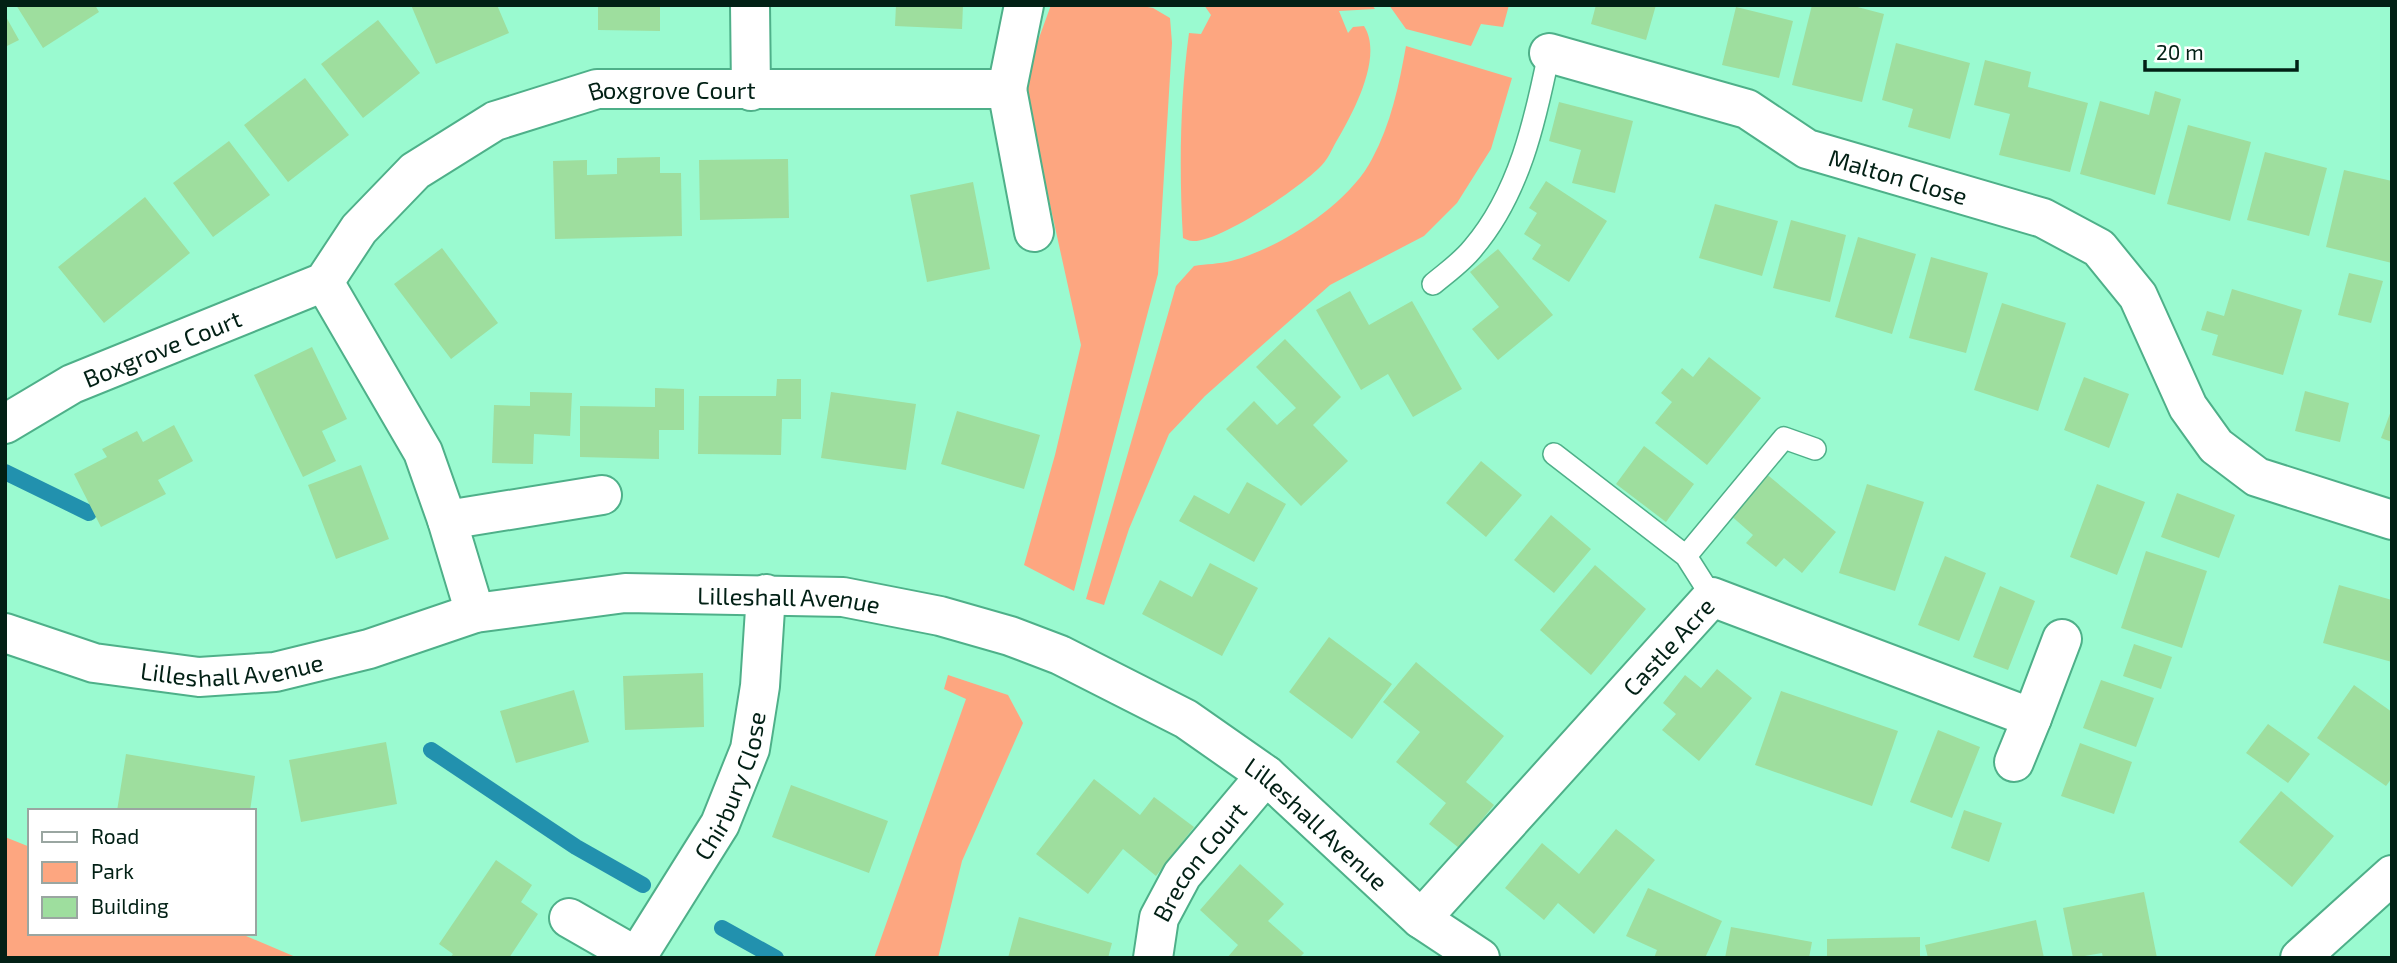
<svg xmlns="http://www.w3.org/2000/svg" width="2397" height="963" font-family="'Exo 2',sans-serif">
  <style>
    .green { fill: #fda680 }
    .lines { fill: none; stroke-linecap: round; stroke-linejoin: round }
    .stream { stroke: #2291ae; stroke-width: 16 }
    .building { fill: #9ede9e }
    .lane-casing { stroke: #4eb089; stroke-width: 24 }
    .street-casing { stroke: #4eb089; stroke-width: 42 }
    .lane { stroke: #fff; stroke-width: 21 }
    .street { stroke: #fff; stroke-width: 38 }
    .labels { text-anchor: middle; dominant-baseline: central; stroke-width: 7; stroke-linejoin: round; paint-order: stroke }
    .street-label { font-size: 24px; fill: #022015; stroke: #fff }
  </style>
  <rect width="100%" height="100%" fill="#9afad0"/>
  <path class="green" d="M1051,5h86l16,3 17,10 2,25 -14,231 -84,317 -50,-26 31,-110 26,-110 -58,-263z
    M1204,5h168l3,4 -36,2 9,22 5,-6 11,-1c20,31 -12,89 -28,116 -4,7 -8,17 -14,23 -19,21 -102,77 -129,76 -4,0 -7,-2 -10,-3 -4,-66 -3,-140 6,-205l12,1 10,-19z
    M1389,5h120l-6,22 -22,-3 -10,22 -65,-17z
    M1406,46l106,32 -21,71 -34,54 -33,33 -94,49 -125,111 -36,38 -40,95 -25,76 -18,-6 90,-313 18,-20c12,-2 25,-2 37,-5 48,-12 118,-57 141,-102 19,-35 27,-74 34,-113z
    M948,675l60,20 15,28 -61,138 -24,97h-64l92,-259 -22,-10z
    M5,837l25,10v86h209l59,25h-293z"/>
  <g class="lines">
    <path class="stream" d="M5,472l84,41
      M431,750l145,97 67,38
      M722,928l54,30"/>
  </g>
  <path class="building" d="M16,5h79l4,7 -56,36z
    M411,5h86l12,28 -73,31z
    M598,5h62v26l-62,-1z
    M896,5h67l-1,24 -67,-3z
    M1596,5h60l-10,35 -55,-16z
    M1812,5h38l34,9 -22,88 -70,-17z
    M1736,7l57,14 -14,57 -57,-13z
    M5,15l14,25 -14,7z
    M378,20l42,53 -57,45 -42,-54z
    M1896,43l74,20 -20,76 -42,-12 5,-18 -31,-9z
    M1985,60l46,12 -3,15 60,16 -18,69 -71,-17 11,-41 -36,-9z
    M305,78l44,57 -61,47 -44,-57z
    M2155,91l26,8 -26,96 -75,-21 20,-73 49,14z
    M1559,102l74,19 -18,72 -43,-10 9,-33 -32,-9z
    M2188,125l63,17 -21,79 -63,-17z
    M229,141l41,54 -57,42 -40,-54z
    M2265,152l62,16 -18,68 -62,-16z
    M660,157v16h21l1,63 -127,3 -2,-78 34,-1v15l30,-1v-16z
    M788,159l1,59 -89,2 -1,-60z
    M2344,170l48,11v82l-66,-16z
    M1546,181l61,40 -38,61 -37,-23 9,-14 -17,-11 13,-21 -8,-5z
    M973,182l17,87 -63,13 -17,-87z
    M145,197l45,56 -86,70 -46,-56z
    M1715,204l63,17 -16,55 -63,-18z
    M1791,220l55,15 -16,67 -57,-14z
    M1858,237l58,17 -24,80 -57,-17z
    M442,248l56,75 -47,36 -57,-75z
    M1498,249l55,66 -55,45 -26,-31 27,-22 -29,-35z
    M1931,257l57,16 -22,80 -57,-15z
    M2349,273l34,8 -12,42 -33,-8z
    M2232,289l70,21 -19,65 -71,-20 6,-20 -17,-5 6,-19 17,5z
    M1350,291l19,34 43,-24 50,88 -49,28 -25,-43 -27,16 -45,-80z
    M2002,303l64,20 -28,88 -64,-21z
    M1285,339l56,58 -28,28 35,36 -47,45 -75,-77 28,-28 23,24 19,-17 -40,-41z
    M312,347l35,72 -25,12 14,30 -33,16 -49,-102z
    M1709,357l52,41 -54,67 -52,-42 17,-21 -11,-9 21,-25 11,9z
    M2084,377l45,17 -20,54 -45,-18z
    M777,379h24v40h-19l-1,36 -83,-1 1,-58h77z
    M655,388l29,1v41h-25v29l-79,-2v-51l75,1z
    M2305,391l44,12 -9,39 -45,-11z
    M530,392l42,1 -2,43 -36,-2 -1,30 -41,-1 2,-58 36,1z
    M831,392l85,12 -10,66 -85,-12z
    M2392,408v34l-11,-4z
    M957,411l83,24 -16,54 -83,-25z
    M174,425l19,36 -35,19 8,14 -65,33 -27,-53 33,-17 -5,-8 35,-18 6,11z
    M1644,446l50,38 -28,38 -50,-38z
    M1481,461l41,34 -36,42 -40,-34z
    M361,465l28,74 -53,20 -28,-74z
    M1764,472l72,60 -34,41 -18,-15 -8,9 -30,-24 7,-8 -24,-21z
    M1247,482l39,22 -32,58 -75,-41 15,-26 35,19z
    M1867,484l57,18 -29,89 -56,-18z
    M2097,484l48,18 -28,73 -47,-18z
    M2177,493l58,22 -16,43 -58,-21z
    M1551,515l40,34 -37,44 -40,-33z
    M2146,551l61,20 -25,77 -61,-20z
    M1945,556l41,17 -27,68 -41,-16z
    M1210,563l48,25 -36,68 -80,-42 18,-34 32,17z
    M1595,565l51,44 -55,66 -51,-45z
    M2339,585l53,15v62l-69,-19z
    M2000,586l35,15 -27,69 -35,-13z
    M1329,637l63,47 -40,55 -63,-47z
    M2134,644l38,13 -11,32 -38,-13z
    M1416,662l88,74 -38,46 28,23 -35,43 -30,-24 17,-21 -50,-41 24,-30 -37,-30z
    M1717,669l35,29 -53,63 -37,-31 14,-16 -13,-11 22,-28 16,13z
    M703,673l1,54 -79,3 -2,-54z
    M2101,680l53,18 -18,49 -53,-19z
    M2354,685l38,27v66l-6,8 -69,-48z
    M574,690l15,52 -73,21 -16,-52z
    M1781,691l117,40 -26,75 -117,-41z
    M2268,724l42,30 -22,29 -42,-30z
    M1938,730l42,17 -28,71 -42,-16z
    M386,742l11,62 -96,18 -12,-62z
    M2080,743l52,19 -18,52 -53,-18z
    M126,754l129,22 -5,35h-133z
    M1094,779l46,36 14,-18 40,30 -38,49 -33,-27 -35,45 -52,-40z
    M791,785l97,36 -19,52 -97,-36z
    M2281,791l53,45 -42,51 -53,-45z
    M1964,810l38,13 -13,39 -38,-14z
    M1616,829l39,31 -61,74 -36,-31 -14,17 -39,-32 37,-45 37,31z
    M496,860l36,25 -11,17 17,12 -29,44h-59l3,-4 -14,-10z
    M1240,864l44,40 -16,17 36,32 -5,5h-72l11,-13 -38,-35z
    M1648,888l74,33 -17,37h-51l3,-8 -31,-14z
    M2144,892l13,66h-54l-1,-5 -29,5 -10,-50z
    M1019,917l93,26 -4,15h-100z
    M2036,920l8,38h-116l-3,-13z
    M1731,927l81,15 -3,16h-84z
    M1920,937v21h-93v-19z"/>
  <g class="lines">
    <defs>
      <path id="lane" d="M1433,284c13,-11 29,-22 40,-36 46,-54 62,-126 76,-195
        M1554,454l132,102 26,41
        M1686,556l98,-118 31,11"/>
      <g id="street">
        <path d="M750,5l1,86"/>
        <path id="s1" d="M1549,53l198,56 60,40 236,69 56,30 39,48 50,111 28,39 41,31 135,43"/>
        <path d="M1007,89l27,143"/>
        <path d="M324,282l99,170 24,68 28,93"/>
        <path id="s2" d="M5,424l67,-40 252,-102 35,-53 56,-58 80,-50 102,-32h410l17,-84"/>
        <path d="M447,520l155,-25"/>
        <path id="s3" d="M5,633l89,30 105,14 76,-5 94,-23 106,-36 150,-20 218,4 97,19 70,20 50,19 126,64 80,56 155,144 59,39"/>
        <path d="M2032,718l30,-79"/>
        <path d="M569,918l68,39"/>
        <path id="s4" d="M1421,919l291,-322 320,121 -18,44"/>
        <path id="s5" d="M636,958l84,-134 30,-75 10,-63 6,-92"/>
        <path id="s6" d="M1153,958l6,-40 23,-43 84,-100"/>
        <path d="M2300,958l92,-83"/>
      </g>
    </defs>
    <use href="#lane" class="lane-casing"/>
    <use href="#street" class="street-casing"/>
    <use href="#lane" class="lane"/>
    <use href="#street" class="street"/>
  </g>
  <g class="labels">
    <g class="street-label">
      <text stroke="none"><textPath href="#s2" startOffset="770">Boxgrove Court</textPath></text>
      <text stroke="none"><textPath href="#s1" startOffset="373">Malton Close</textPath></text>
      <text stroke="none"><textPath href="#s2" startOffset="175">Boxgrove Court</textPath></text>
      <text stroke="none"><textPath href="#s3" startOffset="800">Lilleshall Avenue</textPath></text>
      <text stroke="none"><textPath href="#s4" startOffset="368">Castle Acre</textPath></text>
      <text stroke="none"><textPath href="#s3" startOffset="233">Lilleshall Avenue</textPath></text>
      <text stroke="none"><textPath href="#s5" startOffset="198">Chirbury Close</textPath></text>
      <text stroke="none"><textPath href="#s3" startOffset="1388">Lilleshall Avenue</textPath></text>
      <text stroke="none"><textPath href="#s6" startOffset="110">Brecon Court</textPath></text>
    </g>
  </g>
  <rect width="2397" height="963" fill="none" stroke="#022015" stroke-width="14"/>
  <rect x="28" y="809" width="228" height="126" fill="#ffffff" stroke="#9aa6a1" stroke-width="2"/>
  <rect x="42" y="832" width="35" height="10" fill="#ffffff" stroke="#9aa6a1" stroke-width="2"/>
  <text x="91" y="844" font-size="21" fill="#022015">Road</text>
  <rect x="42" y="862" width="35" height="21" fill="#fda680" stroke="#9aa6a1" stroke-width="2"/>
  <text x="91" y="879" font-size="21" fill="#022015">Park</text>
  <rect x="42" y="897" width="35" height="21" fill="#9ede9e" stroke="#9aa6a1" stroke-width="2"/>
  <text x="91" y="914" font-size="21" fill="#022015">Building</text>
  <path d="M2145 60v10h152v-10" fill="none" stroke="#022015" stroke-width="3.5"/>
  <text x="2156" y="60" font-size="21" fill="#022015" stroke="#ffffff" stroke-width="5" paint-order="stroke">20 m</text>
</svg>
